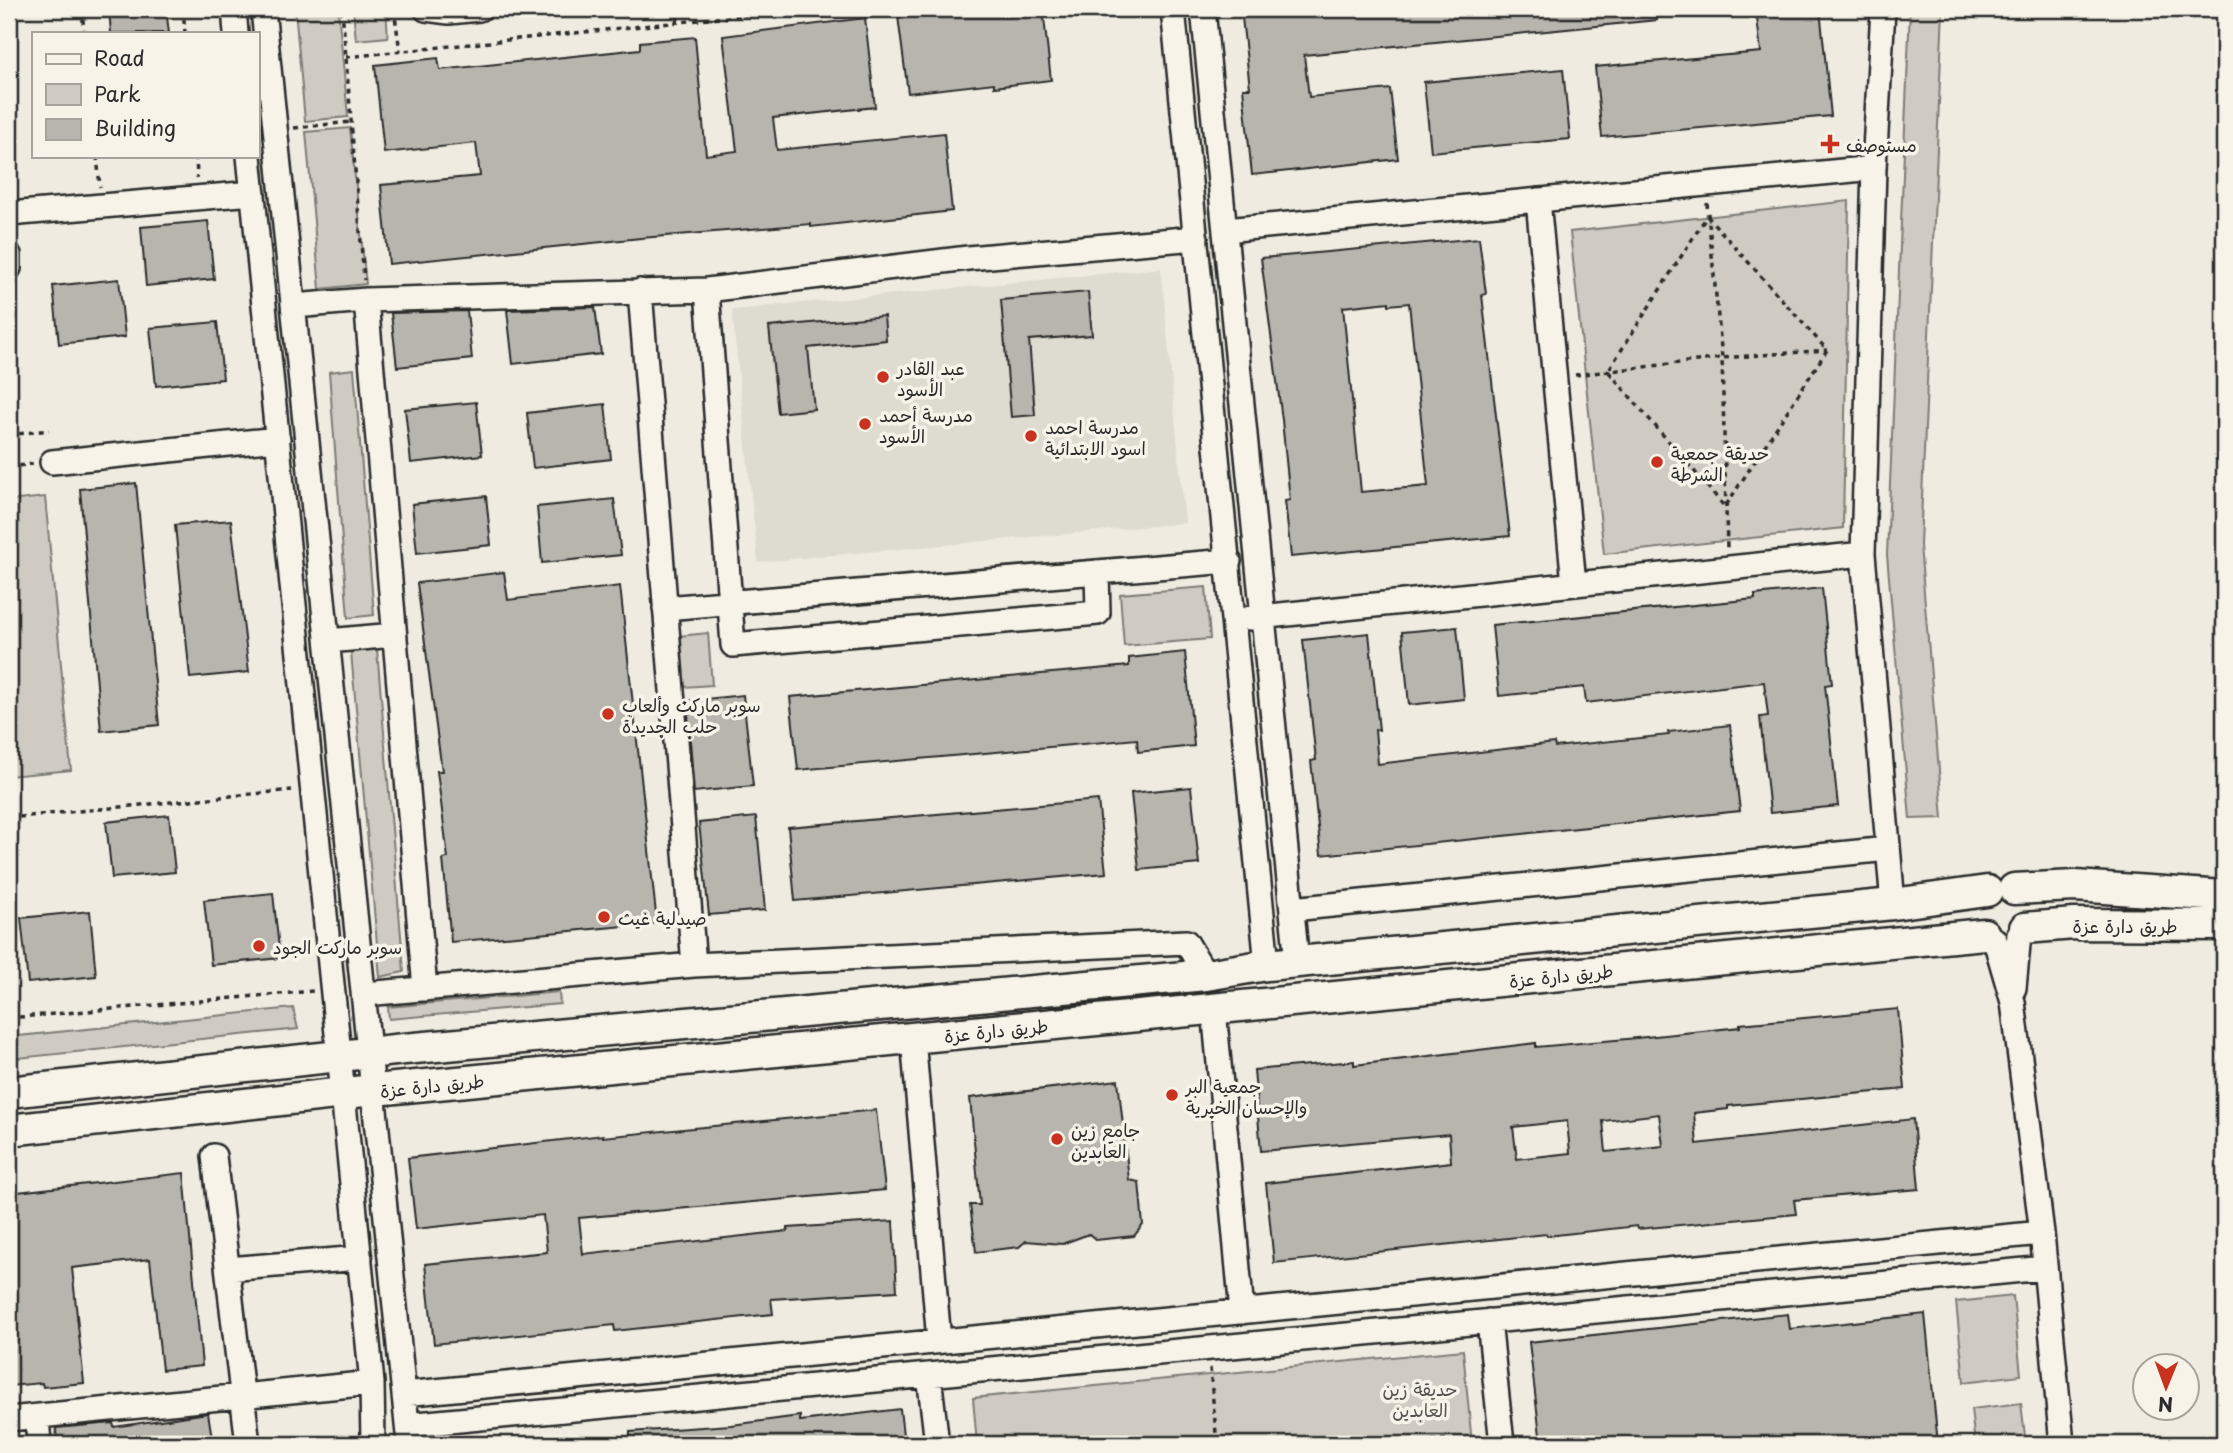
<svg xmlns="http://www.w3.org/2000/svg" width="2233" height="1453" font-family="'Playpen Sans','Playpen Sans Arabic',sans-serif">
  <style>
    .built { fill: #dedbd1 }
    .green { fill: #cfcbc2; stroke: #7d7b76; stroke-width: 2 }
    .building { fill: #b8b5ae; stroke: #2b2b2b; stroke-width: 2; fill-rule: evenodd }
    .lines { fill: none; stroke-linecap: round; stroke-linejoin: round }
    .minor-casing { stroke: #2b2b2b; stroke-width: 28 }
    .major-casing { stroke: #2b2b2b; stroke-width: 35 }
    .path { stroke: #2b2b2b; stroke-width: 3.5; stroke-dasharray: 5 5; stroke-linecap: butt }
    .minor { stroke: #f7f3e8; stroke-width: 23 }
    .major { stroke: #f7f3e8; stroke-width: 30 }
    .poi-dot { fill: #c8321e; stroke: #f7f3e8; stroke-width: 2.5 }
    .labels { text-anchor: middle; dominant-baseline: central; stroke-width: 7; stroke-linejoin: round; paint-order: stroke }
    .poi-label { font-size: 18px; fill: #2b2b2b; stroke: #f7f3e8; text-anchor: start }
    .street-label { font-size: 18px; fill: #2b2b2b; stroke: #f7f3e8 }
    .park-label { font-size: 18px; fill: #545351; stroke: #f7f3e8 }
  </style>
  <rect width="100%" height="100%" fill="#efebe0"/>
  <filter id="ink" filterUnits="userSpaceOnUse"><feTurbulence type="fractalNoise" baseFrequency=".0143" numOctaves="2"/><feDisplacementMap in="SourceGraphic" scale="14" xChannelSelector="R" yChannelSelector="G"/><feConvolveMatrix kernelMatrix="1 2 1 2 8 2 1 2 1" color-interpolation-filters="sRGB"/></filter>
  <g filter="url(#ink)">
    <path class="built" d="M1161,268l24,255 -427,39 -26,-252z
      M614,1435l1,9h-113z"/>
    <path class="green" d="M295,9h43l10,108 -43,4z
      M353,9h33l2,28 -32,3z
      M1910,9h33l-23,536 23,273 -33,1 -23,-264z
      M350,128l16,156 -46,5 -14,-157z
      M1849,201l-6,327 -239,26 -34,-322z
      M354,369l20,246 -26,3 -19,-246z
      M45,497l26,273 -62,6v-275z
      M1206,587l4,52 -86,7 -4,-52z
      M708,633l4,52 -28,2 -5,-51z
      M377,649l27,323 -24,5 -29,-325z
      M559,992l1,12 -171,15 -1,-12z
      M293,1008l5,21 -289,30v-22z
      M2013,1296l8,79 -57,7 -8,-80z
      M1463,1350l9,94h-495l-4,-46z
      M2021,1403l5,41h-51l-4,-35z"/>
    <path class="building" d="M109,9h57l3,24h-58z
      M897,9h146l8,71 -57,7v-4l-86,10z
      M1241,9h416v11l-353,35 5,42 81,-8 8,70 -146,16 -9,-87h7z
      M1756,9h64l11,107 -229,21 -7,-70 166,-15z
      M865,18l10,89 -102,11 4,32 167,-17 8,78 -141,16v-3l-170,14 -252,26 -8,-79 99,-9 -4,-33 -92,10 -9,-88 63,-7 2,12 200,-21v-7l55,-5 11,118 31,-4 -14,-115z
      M1563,69l7,70 -139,13 -7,-70z
      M208,221l6,58 -68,7 -5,-59z
      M1479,238l7,56 -4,1 28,241 -219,21 -6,-56 5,-1 -8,-80 -21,-162zM1389,302v3l20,-2 19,183 -67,6 -18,-185z
      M119,279l6,58 -66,7 -6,-58z
      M1088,292l4,43 -63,5 6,75 -24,2 -10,-117z
      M595,307l6,47 -88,10 -6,-54z
      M467,311l5,48 -75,8 -6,-54z
      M884,316l2,24 -78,8 6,61 -36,4 -9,-86z
      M217,322l6,57 -67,7 -6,-58z
      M476,402l6,53 -71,8 -6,-54z
      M605,404l6,55 -78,9 -6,-55z
      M136,483l23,242 -58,6 -21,-242z
      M486,496l5,49 -74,8 -5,-49z
      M614,499l7,56 -79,8 -5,-56z
      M231,520l18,152 -59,6 -15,-153z
      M504,572l4,28 112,-14 37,337 -206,19 -8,-83 5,-1 -11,-87h5l-25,-188z
      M1822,588l10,96 -7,1 13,121 -68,7 -10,-96 8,-1 -4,-34 -178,21 -2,-16 -85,9 -7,-71 263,-26v-4z
      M1457,627l7,72 -55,6 -7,-73z
      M1369,633l10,97h-4l3,34 176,-21 1,4 114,-12 -1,-3 62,-7 10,86 -419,44 -10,-94 5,-1 -13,-120z
      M1185,652l9,94 -56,6 -1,-13 -339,31 -8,-73 339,-31v-8z
      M743,695l10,91 -59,6 -7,-91z
      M1191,787l8,77 -60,6 -8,-77z
      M1098,800l8,73 -311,28 -7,-74z
      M169,815l6,57 -63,6 -6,-56z
      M756,817l9,93 -56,5 -10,-92z
      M273,893l7,65 -69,7 -7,-65z
      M90,911l6,65 -68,7 -7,-65z
      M1898,1009l7,80 -177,17v3l-34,4 3,31 216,-25 6,70 -125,11 2,14 -158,15 -1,-3 -90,10 -1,-2 -272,29 -8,-80 185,-21 -2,-28 -188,17 -7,-81 100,-9v4l182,-22v4l91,-8 113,-12v-3zM1659,1114l4,32 -57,6 -3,-31zM1567,1121l3,32 -53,6 -4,-32z
      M1118,1080l11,100 10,2 4,43 -9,11 -38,4 -7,-6 -27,10 -36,-3 -7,6 -43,5 -6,-47h10l-10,-107z
      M876,1110l9,80 -306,28 4,36 205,-23v-3l105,-7 4,70 -126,8 2,15 -158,17 -1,-6 -180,19 -9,-80 122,-12 -4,-37 -127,14 -8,-71 195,-23v2z
      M184,1173l18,193 -40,4 -12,-111 -78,9 12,115 -41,4 -1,-4 -33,3v-193z
      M1788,1314l2,15 135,-15 13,130h-397l-12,-102z
      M900,1409l4,35h-274v-12l101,-7 69,-9v5z
      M208,1413l5,31h-156l-1,-16 57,-5 1,4z"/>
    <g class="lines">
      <defs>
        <path id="minor" d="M234,9l2,24
          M263,9l146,1435
          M426,9l23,3 30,-3
          M1173,9l94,956
          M1203,9l94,953
          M1883,9l-9,159 -11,386 30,350
          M249,156l123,1227 1,61
          M1538,200l36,384
          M9,214l244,-21
          M1225,230l649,-62
          M9,255v13
          M707,290l26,355 365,-32 -1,-41
          M640,291l54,674
          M366,300l59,689
          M294,306l72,-6 341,-10 261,-32 228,-20
          M52,462l226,-23
          M665,608l564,-47
          M1250,618l613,-64
          M328,641l66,-6
          M1292,909l596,-60
          M1995,940l18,62 29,231 20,211
          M2014,988l5,-54
          M365,994l329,-29 492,-23 20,33
          M1214,1009l28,303
          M913,1038l26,303
          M214,1156l34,288
          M228,1269l132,-11
          M1489,1321l13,123
          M929,1375l8,69
          M404,1394l1638,-161
          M37,1417l2,27
          M9,1419l363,-36
          M407,1425l1638,-157"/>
        <path id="major" d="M2014,889l61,-3 149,10
          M2025,928l49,-4 150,1
          M9,1092l395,-43 802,-74 61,-10 626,-61 94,-13
          M9,1130l335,-37 1640,-159"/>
      </defs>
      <use href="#minor" class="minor-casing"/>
      <use href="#major" class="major-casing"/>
      <path class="path" d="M82,9l2,24
        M183,9l2,24
        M342,9l22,271
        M394,9l6,42
        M738,9l4,6
        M676,22l7,-13
        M346,57l458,-48
        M294,128l57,-6
        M97,156l3,31
        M196,156l1,22
        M1707,203l15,155 5,190
        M1707,216l120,134 -102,157 -117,-136z
        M1575,375l147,-17 105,-8
        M9,435l40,-5
        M9,467l24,-3
        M9,818l283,-28
        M9,1018l304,-27
        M1210,1368l7,76
        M1391,1444l59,-5v5"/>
      <use href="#minor" class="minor"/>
      <use href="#major" class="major"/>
    </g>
  </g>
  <g class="poi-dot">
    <path d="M1826.5 133.5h7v7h7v7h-7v7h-7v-7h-7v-7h7z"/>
    <circle cx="883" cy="377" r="7"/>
    <circle cx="865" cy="424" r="7"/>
    <circle cx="1031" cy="436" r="7"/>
    <circle cx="1657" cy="462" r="7"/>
    <circle cx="608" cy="714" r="7"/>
    <circle cx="604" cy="917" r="7"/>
    <circle cx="259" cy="946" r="7"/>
    <circle cx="1172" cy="1095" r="7"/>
    <circle cx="1057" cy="1139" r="7"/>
  </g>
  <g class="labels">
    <g class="poi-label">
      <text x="1846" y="144">مستوصف</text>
      <text x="897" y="367">عبد القادر<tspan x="897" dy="21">الأسود</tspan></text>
      <text x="879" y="414">مدرسة أحمد<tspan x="879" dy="21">الأسود</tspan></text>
      <text x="1045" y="426">مدرسة احمد<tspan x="1045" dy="21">اسود الابتدائية</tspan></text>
      <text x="1671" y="452">حديقة جمعية<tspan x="1671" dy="21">الشرطة</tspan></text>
      <text x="622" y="704">سوبر ماركت وألعاب<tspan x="622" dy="21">حلب الجديدة</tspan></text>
      <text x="618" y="917">صيدلية غيث</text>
      <text x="273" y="946">سوبر ماركت الجود</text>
      <text x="1186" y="1085">جمعية البر<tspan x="1186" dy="21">والإحسان الخيرية</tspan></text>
      <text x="1071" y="1129">جامع زين<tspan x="1071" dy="21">العابدين</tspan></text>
    </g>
    <g class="street-label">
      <text x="2125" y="925">طريق دارة عزة</text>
      <text transform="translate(1561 975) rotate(-6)">طريق دارة عزة</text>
      <text transform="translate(996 1030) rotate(-6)">طريق دارة عزة</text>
      <text transform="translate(432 1085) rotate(-6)">طريق دارة عزة</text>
    </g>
    <g class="park-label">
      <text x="1420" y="1388">حديقة زين<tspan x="1420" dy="21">العابدين</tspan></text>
    </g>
  </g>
  <rect width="2233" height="1453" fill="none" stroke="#f7f3e8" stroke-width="35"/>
  <rect x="18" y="18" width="2198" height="1418" fill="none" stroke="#2b2b2b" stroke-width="2.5" filter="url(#ink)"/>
  <rect x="32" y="32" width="228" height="126" fill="#f7f3e8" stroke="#a5a39c" stroke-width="2"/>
  <rect x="46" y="54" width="35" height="10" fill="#f7f3e8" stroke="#a5a39c" stroke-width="2"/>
  <text x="94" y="66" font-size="21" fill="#2b2b2b">Road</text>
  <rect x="46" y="84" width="35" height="21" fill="#cfcbc2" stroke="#a5a39c" stroke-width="2"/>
  <text x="94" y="102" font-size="21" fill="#2b2b2b">Park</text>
  <rect x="46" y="119" width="35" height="21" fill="#b8b5ae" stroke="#a5a39c" stroke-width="2"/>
  <text x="94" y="136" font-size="21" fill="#2b2b2b">Building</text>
  <g transform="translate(2166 1387) rotate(181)"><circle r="33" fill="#f7f3e8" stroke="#a5a39c" stroke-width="2"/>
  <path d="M0-5L12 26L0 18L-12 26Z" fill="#c8321e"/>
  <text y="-10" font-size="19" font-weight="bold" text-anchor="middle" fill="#2b2b2b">N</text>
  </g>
</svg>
